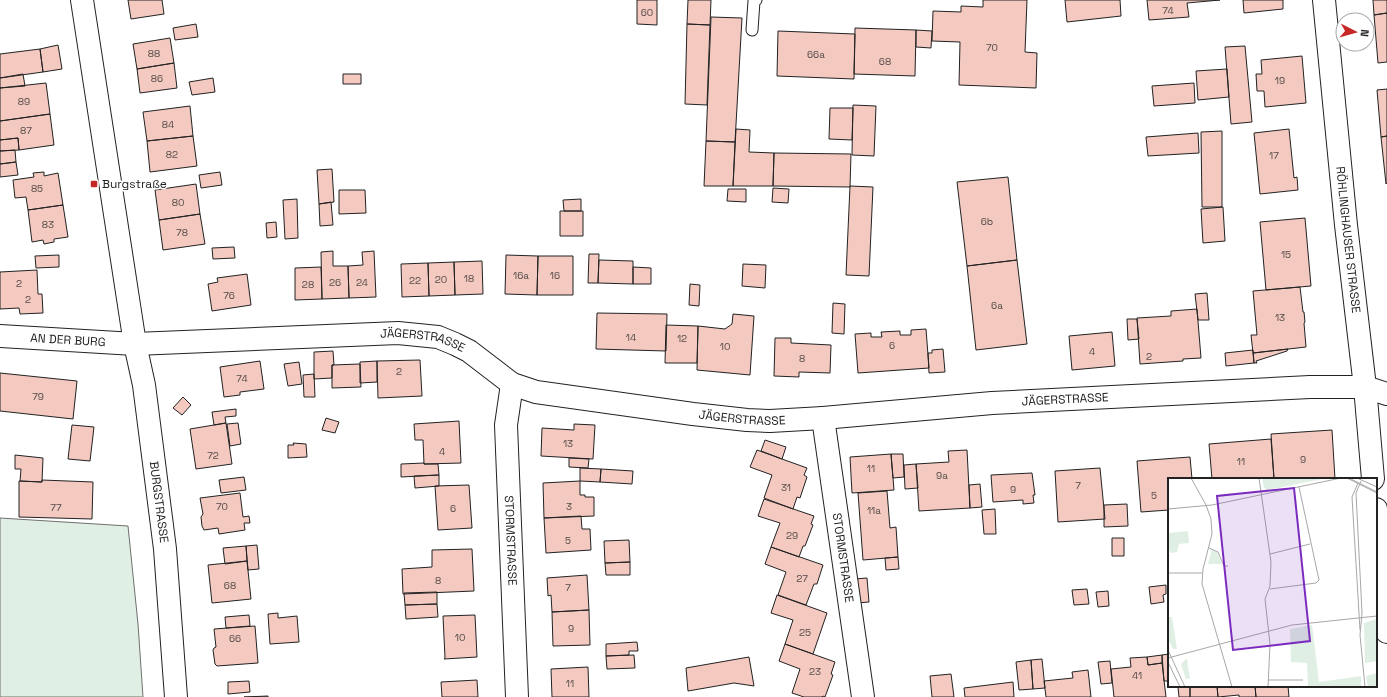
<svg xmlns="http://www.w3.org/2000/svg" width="1387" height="697" font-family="'Space Grotesk',sans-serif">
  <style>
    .green { fill: #e0efe3; stroke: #6f6f6f }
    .building { fill: #f3c9c0; stroke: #222 }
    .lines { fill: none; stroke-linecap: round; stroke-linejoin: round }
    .lane-casing { stroke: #222; stroke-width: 13 }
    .street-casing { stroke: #222; stroke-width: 24 }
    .lane { stroke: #fff; stroke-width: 11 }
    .street { stroke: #fff; stroke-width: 22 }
    .poi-dot { fill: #c62828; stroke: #fff; stroke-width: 1.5 }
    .labels { text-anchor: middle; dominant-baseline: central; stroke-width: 3; stroke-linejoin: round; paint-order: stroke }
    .number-label { font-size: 10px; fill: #564c4a }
    .poi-label { font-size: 12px; fill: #222; stroke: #fff; text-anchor: start }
    .street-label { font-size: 12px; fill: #222; stroke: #fff }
    .inset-road { fill: none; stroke: #a7a7a7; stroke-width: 1 }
    .view { fill: #7b2cbf; fill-opacity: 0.15; stroke: #7b2cbf; stroke-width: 2 }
    .inset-edge { fill: none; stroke: #222; stroke-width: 2 }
  </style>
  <rect width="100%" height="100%" fill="#fff"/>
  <path class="green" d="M0,518l128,8 10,98 5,73h-143z"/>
  <path class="building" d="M128,0h34l2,14 -33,5z
    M637,0h20v25l-20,-1z
    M688,0h23l-1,25 -23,-1z
    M983,0h44l-2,52 12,1 -1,35 -77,-3 1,-43 -28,-1 1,-30 28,1v-6l22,1z
    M1065,0h55l1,16 -54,6z
    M1147,0h73l-33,3 2,14 -40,3z
    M1243,0h40v9l-39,4z
    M1373,0h14v13l-13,2z
    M1387,13v49l-9,1 -4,-48z
    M711,17l31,1 -7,124 -29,-1z
    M196,24l2,13 -23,3 -2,-12z
    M687,24l23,1 -3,80 -22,-1z
    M855,28l61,2 -1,46 -61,-2z
    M916,30l16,1 -1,17 -15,-1z
    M778,31l77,3 -1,45 -77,-3z
    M170,38l4,25 -37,6 -4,-25z
    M58,45l4,24 -19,3 -3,-23z
    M1245,46l7,76 -21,2 -6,-77z
    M40,49l3,23 -43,6v-24z
    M1302,56l4,47 -41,4 -1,-16h-7l-1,-17h6l-1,-14z
    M174,63l3,25 -37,5 -3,-24z
    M1227,69l2,28 -31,3 -2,-29z
    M23,74l2,12 -25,2v-10z
    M343,74h18v10h-18z
    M213,78l2,14 -23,3 -3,-13z
    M46,83l4,31 -50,7v-33z
    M1194,83l1,20 -41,3 -2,-20z
    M1387,89v47l-6,1 -4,-47z
    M853,105l23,1 -2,50 -22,-1z
    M190,106l3,30 -46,5 -4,-29z
    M830,108h23l-1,32 -23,-1z
    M50,114l4,31 -35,5 -1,-12 -18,2v-19z
    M736,129l14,1 -1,22 25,1 -1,33h-40z
    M1289,129l5,49 3,-1 1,13 -38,4 -6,-61z
    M1222,131v76h-20l-1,-75z
    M1198,133l1,20 -51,3 -2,-19z
    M193,136l4,30 -47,6 -3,-31z
    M1387,136v47l-1,1 -5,-47z
    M18,138l1,12 -19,1v-11z
    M706,141l29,1 -2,44h-29z
    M15,150l1,12 -16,2v-13z
    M774,153l77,1 -1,33 -77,-1z
    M16,162l2,13 -18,2v-13z
    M332,169l2,33 -15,2 -2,-34z
    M44,172v4l14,-3 5,32 -35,5 -2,-13 -11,1 -2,-18 21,-3 -1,-4z
    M220,172l2,13 -21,3 -2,-13z
    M1008,177l9,83 -50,6 -10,-84z
    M196,184l4,30 -41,6 -4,-30z
    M850,186l23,1 -4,89 -23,-1z
    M773,188l16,1 -1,14 -16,-1z
    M728,189h18v13l-19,-1z
    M339,190h26l1,23 -27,1z
    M297,199l1,39 -13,1 -2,-39z
    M581,199v12h-17l-1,-11z
    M331,202l2,23 -13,1 -1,-22z
    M63,205l5,32 -14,2v3l-10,2 -1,-4 -11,2 -4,-32z
    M1223,207l2,34 -22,2 -2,-34z
    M560,211h23v25h-23z
    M200,214l5,30 -42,6 -4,-30z
    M1305,218l6,68 -45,4 -6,-68z
    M276,222l1,15 -10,1 -1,-15z
    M234,247l1,11 -22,1 -1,-11z
    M333,251v15h15l1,32 -27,1 -1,-47z
    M374,251l2,46 -27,1 -1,-32 15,-1 -1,-13z
    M589,254h10l-1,29h-10z
    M59,255v12l-23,1 -1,-12z
    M506,255l32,1 -1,39 -32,-1z
    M538,256h35v39h-36z
    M599,260l34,1v23l-35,-1z
    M1017,260l10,84 -51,6 -9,-84z
    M482,261l1,33 -28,1 -1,-33z
    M454,262l1,33 -26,1 -1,-33z
    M428,263l1,33 -27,1 -1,-33z
    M743,264l23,1 -1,23 -23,-2z
    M321,267l1,32 -27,1v-32z
    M633,267l18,1v16h-18z
    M37,270l1,24h4l1,19 -23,1 -1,-6 -19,1v-37z
    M247,274l4,31 -39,6 -4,-27 10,-2 -1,-4z
    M690,284l10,1 -1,21 -10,-1z
    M1300,287l3,25h1l1,10 -1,1 2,24 -53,6 -2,-18h6l-4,-44z
    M1207,293l2,27h-11l-3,-26z
    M833,303l12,1 -1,30 -12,-1z
    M1197,309l4,49 -18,1v2l-43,3 -3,-46 34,-2v-5z
    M597,313l70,1 -1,37 -70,-2z
    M733,314l21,2 -4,59 -53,-5 1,-44 27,3 7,-5z
    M1127,319h10l2,20 -11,1z
    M666,325l32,1 -1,37h-32z
    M926,329l3,39 -71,5 -3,-39 16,-1v4h11l-1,-5 19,-1v4h11v-5z
    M1112,332l3,34 -43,4 -3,-34z
    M775,338h16v5l40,2 -1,28 -31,-1v5l-25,-1z
    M943,349l2,23 -16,1 -1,-20h4v-3z
    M1288,349l-1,2 -31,10 1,2h-3l-1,-10z
    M1253,350l1,13 -28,3 -1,-13z
    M333,351l1,14h-2v13l-18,1v-27z
    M420,360l2,36 -44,2 -1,-37z
    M260,361l4,28 -24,3v3l-16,2 -4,-30z
    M377,361v21l-17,1v-21z
    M299,362l3,22 -14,2 -4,-22z
    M360,364l1,23 -29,1v-23z
    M0,373l77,8 -4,38 -73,-8z
    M314,374l1,23h-11l-1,-22z
    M183,397l8,8 -9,10 -9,-7z
    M236,409v7l-11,1 1,6 -12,2 -2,-13z
    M326,418l13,4 -4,11 -13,-3z
    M459,421l2,42 -37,1 -1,-24h-8l-1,-16z
    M226,423l6,41 -36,5 -6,-40z
    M238,423l3,21 -11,2 -3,-22z
    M574,424l21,1 -2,34 -52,-3 1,-28 32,2z
    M72,425l22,2 -4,34 -22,-2z
    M1332,430l3,49h-61l-3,-45z
    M1271,439l3,40h-62l-3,-35z
    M765,440l21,7 -4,12 -21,-8z
    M293,443l13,1 1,13 -19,1v-13h6z
    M757,450l50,18 -3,7 3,2 -7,21 -3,-1 -4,12 -29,-11 8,-23 -22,-8z
    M967,450l3,58 -51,3 -3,-47 33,-2 -1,-11z
    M891,454l3,36 -42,3 -2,-36z
    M891,454h12l1,23 -11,1z
    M15,455l28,3 -1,24 -22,-1 1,-12h-6z
    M1190,457l2,22h-23v31l-28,2 -4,-51z
    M569,458l20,1 -1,9 -19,-1z
    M424,463v1h14l1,11 -38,2v-13z
    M916,464l2,24 -13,1 -1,-24z
    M580,468l21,1 -1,13 -20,-1z
    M1100,468l5,51 -47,3 -3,-51z
    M601,469l32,2 -1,13 -32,-2z
    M1032,473l3,22h-2l1,8 -11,1v-4l-30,2 -2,-27z
    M439,475v11l-24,2 -1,-12z
    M244,477l2,13 -25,3 -2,-13z
    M42,480l51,2 -1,37 -73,-2v-36l23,1z
    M580,481v14h5v2h9v19l-50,2 -1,-35z
    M980,484l2,23 -12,1 -1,-23z
    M469,485l3,43 -34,2 -3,-44z
    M887,491l3,37 6,-1 2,30 -35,3 -5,-67z
    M240,493l3,24 6,-1 1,7h-6l1,7 -26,4 -1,-6 -14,2 -2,-4 -1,-9 2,-3 -3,-16z
    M764,499l50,17 -3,8 2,1 -8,21h-2l-4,11 -28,-10 9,-24 -22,-7z
    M1127,504l1,22 -24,1v-22z
    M995,509l1,25h-12l-2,-24z
    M581,516l1,13h8l1,21 -45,3 -2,-35z
    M1112,538h12v18h-12z
    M629,540l1,22 -25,1 -1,-22z
    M257,545l2,24 -11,1 -2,-24z
    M246,546l1,15 -22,3 -2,-16z
    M771,547l52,18 -6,19h-3l-8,21 -28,-10 8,-23 -21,-8z
    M472,549l2,42 -71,3 -1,-25 30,-2v-17z
    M898,557l1,12 -13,1 -1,-12z
    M247,561l4,38 -39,4 -4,-38z
    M630,562v13h-24l-1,-12z
    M587,575l2,35 -37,2 -1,-17 -3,1 -1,-18z
    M867,578l2,24 -12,1 -3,-24z
    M1166,585v9l-3,1 1,7 -13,2 -2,-17z
    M1087,589l2,15 -15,1 -2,-15z
    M1108,591l1,15 -11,1 -2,-15z
    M437,592v12l-32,1 -1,-12z
    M777,595l50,18 -14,41 -28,-10 8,-24 -22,-7z
    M437,604l1,13 -32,2 -1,-14z
    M589,610l1,35 -37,1 -1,-34z
    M278,613v5l19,-2 2,26 -29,2 -2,-30z
    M249,615l1,11 -24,2 -1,-11z
    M475,615l2,42 -33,2 1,-1 -2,-42z
    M255,626l3,37 -41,3 -2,-2 -2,-14 1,-2 2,-1 -2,-18z
    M637,642l1,9h-9v4l-23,1v-12z
    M785,644l50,18 -4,12 2,1 -8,22 -2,-1 -1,1h-18l-12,-4 8,-24 -21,-8z
    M1169,654v27h-5l-2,-26z
    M634,655l1,13 -28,1 -1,-13z
    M1162,655v8l-14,2 -1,-8z
    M749,657l5,29 -20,-3 -46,8 -2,-23z
    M1147,657l1,8 14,-2 4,34h-52l-3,-28 20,-2 -1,-9z
    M1042,659l3,29 -12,1 -2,-29z
    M1031,660l2,29 -14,1 -3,-28z
    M1110,661l2,22 -11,1 -3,-22z
    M588,667l1,30h-37l-1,-28z
    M1088,670l3,27h-45l-2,-16 29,-3 -1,-6z
    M951,674l3,23h-22l-2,-21z
    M477,680l1,17h-36l-1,-15z
    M249,681l1,11 -22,2v-12z
    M1013,682l1,15h-49l-1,-9z
    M1190,686h27l1,11h-28z
    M1190,686v11h-11l-1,-10z
    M1217,686h38l1,11h-17v-2l-21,2z
    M1255,686h33l1,11h-33z
    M268,696v1h-24z"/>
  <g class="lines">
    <defs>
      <path id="lane" d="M752,30l2,-29 2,-1"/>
      <g id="street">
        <path id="s1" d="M82,0l53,344 9,41 21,164 11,148"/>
        <path id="s2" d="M1324,0l22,225 19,162 8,92"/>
        <path id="s3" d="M0,336l135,8 263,-11 40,4 17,7 14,7 43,33 24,8 157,22 54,6 23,1 53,-3 169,-15 318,-16h55l22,7"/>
        <path id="s4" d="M512,384l-6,41 11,272"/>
        <path id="s5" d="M823,418l40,279"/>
        <path d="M1376,509l11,123"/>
      </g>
    </defs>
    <use href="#lane" class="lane-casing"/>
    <use href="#street" class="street-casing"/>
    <use href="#lane" class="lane"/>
    <use href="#street" class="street"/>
  </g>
  <rect class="poi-dot" x="90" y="180" width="8" height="8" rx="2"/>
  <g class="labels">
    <g class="number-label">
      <text x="1168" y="10">74</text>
      <text x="647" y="12">60</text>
      <text x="992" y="47">70</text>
      <text x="154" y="53">88</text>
      <text x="816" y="54">66a</text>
      <text x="885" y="61">68</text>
      <text x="157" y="78">86</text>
      <text x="1280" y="80">19</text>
      <text x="24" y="101">89</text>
      <text x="168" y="124">84</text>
      <text x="26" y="130">87</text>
      <text x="172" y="154">82</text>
      <text x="1274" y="155">17</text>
      <text x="37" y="188">85</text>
      <text x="178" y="202">80</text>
      <text x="987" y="221">6b</text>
      <text x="48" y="224">83</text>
      <text x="182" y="232">78</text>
      <text x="1286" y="254">15</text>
      <text x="521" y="275">16a</text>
      <text x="555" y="275">16</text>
      <text x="469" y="278">18</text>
      <text x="441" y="279">20</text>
      <text x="415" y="280">22</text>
      <text x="335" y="282">26</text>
      <text x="362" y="282">24</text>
      <text x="19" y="283">2</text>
      <text x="308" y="284">28</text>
      <text x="229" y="295">76</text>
      <text x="28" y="299">2</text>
      <text x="997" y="305">6a</text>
      <text x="1280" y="317">13</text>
      <text x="631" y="337">14</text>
      <text x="682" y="338">12</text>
      <text x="892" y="345">6</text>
      <text x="725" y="346">10</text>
      <text x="1092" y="351">4</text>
      <text x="1149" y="356">2</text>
      <text x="802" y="358">8</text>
      <text x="399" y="371">2</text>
      <text x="242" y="378">74</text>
      <text x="38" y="396">79</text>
      <text x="568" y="443">13</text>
      <text x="442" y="451">4</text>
      <text x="213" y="455">72</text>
      <text x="1303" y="459">9</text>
      <text x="1241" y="461">11</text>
      <text x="871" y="468">11</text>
      <text x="942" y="475">9a</text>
      <text x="1078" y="485">7</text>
      <text x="786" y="487">31</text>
      <text x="1013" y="489">9</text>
      <text x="1154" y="495">5</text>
      <text x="222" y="506">70</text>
      <text x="569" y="506">3</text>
      <text x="56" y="507">77</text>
      <text x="453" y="508">6</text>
      <text x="874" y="510">11a</text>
      <text x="792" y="535">29</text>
      <text x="568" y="540">5</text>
      <text x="802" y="578">27</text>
      <text x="438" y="580">8</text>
      <text x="230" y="585">68</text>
      <text x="568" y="587">7</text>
      <text x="571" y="628">9</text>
      <text x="805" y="632">25</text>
      <text x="460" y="637">10</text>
      <text x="235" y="638">66</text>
      <text x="815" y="671">23</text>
      <text x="1137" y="675">41</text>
      <text x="570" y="683">11</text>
    </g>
    <g class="poi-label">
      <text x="102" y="184">Burgstraße</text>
    </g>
    <g class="street-label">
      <text stroke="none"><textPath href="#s2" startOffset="241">RÖHLINGHAUSER STRASSE</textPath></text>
      <text stroke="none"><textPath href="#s3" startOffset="68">AN DER BURG</textPath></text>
      <text stroke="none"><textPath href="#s3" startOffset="424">JÄGERSTRASSE</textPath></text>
      <text stroke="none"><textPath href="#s3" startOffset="1084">JÄGERSTRASSE</textPath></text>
      <text stroke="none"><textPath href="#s3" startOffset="760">JÄGERSTRASSE</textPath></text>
      <text stroke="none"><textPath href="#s1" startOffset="508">BURGSTRASSE</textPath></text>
      <text stroke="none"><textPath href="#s4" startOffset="157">STORMSTRASSE</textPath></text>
      <text stroke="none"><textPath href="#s5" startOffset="141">STORMSTRASSE</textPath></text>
    </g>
  </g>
  <g transform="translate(1168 478)">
    <rect width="209" height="209" fill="#fff"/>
    <path d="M94,0h59l1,1 -55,11 -3,-2zM20,53l1,12 -10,1 -2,8 -6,1 -3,-4v-16zM44,71l5,3 5,12h-14zM0,139h4l5,32h-4l-5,-10zM209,141v42l-12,2 -1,-40zM144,147l7,57 42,-6v11h-53l-1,-24 -16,-1 -1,-33zM19,180l1,9 2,11 -4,1 -5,-15zM209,195v14h-9l-2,-11z" fill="#e0efe3"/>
    <path class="inset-road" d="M23,0l15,27 5,14 1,15 -9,35 -1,15 30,103M91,0l12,84 -1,24 -5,13 5,45 -2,43M179,0l30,15M181,0l28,14M189,0l20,9M193,3l-5,12 6,120 -2,22 5,52M190,5l-6,14 8,133M0,31l44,-4 129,-27M41,70l9,4 6,14h4M102,76l40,-10M0,95h34M102,111l46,-6 3,-3 -20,-93M0,172l17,37M0,180l124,-33 85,-9M0,184l12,25M100,202h35"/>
    <path class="view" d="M126,10l16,153 -77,9 -16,-154z"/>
    <rect width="209" height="209" class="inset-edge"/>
  </g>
  <g transform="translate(1355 32) rotate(96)"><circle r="19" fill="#ffffff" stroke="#a7a7a7"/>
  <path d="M0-3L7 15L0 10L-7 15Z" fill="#c62828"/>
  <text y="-6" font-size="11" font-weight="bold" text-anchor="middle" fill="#222222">N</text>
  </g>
</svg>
